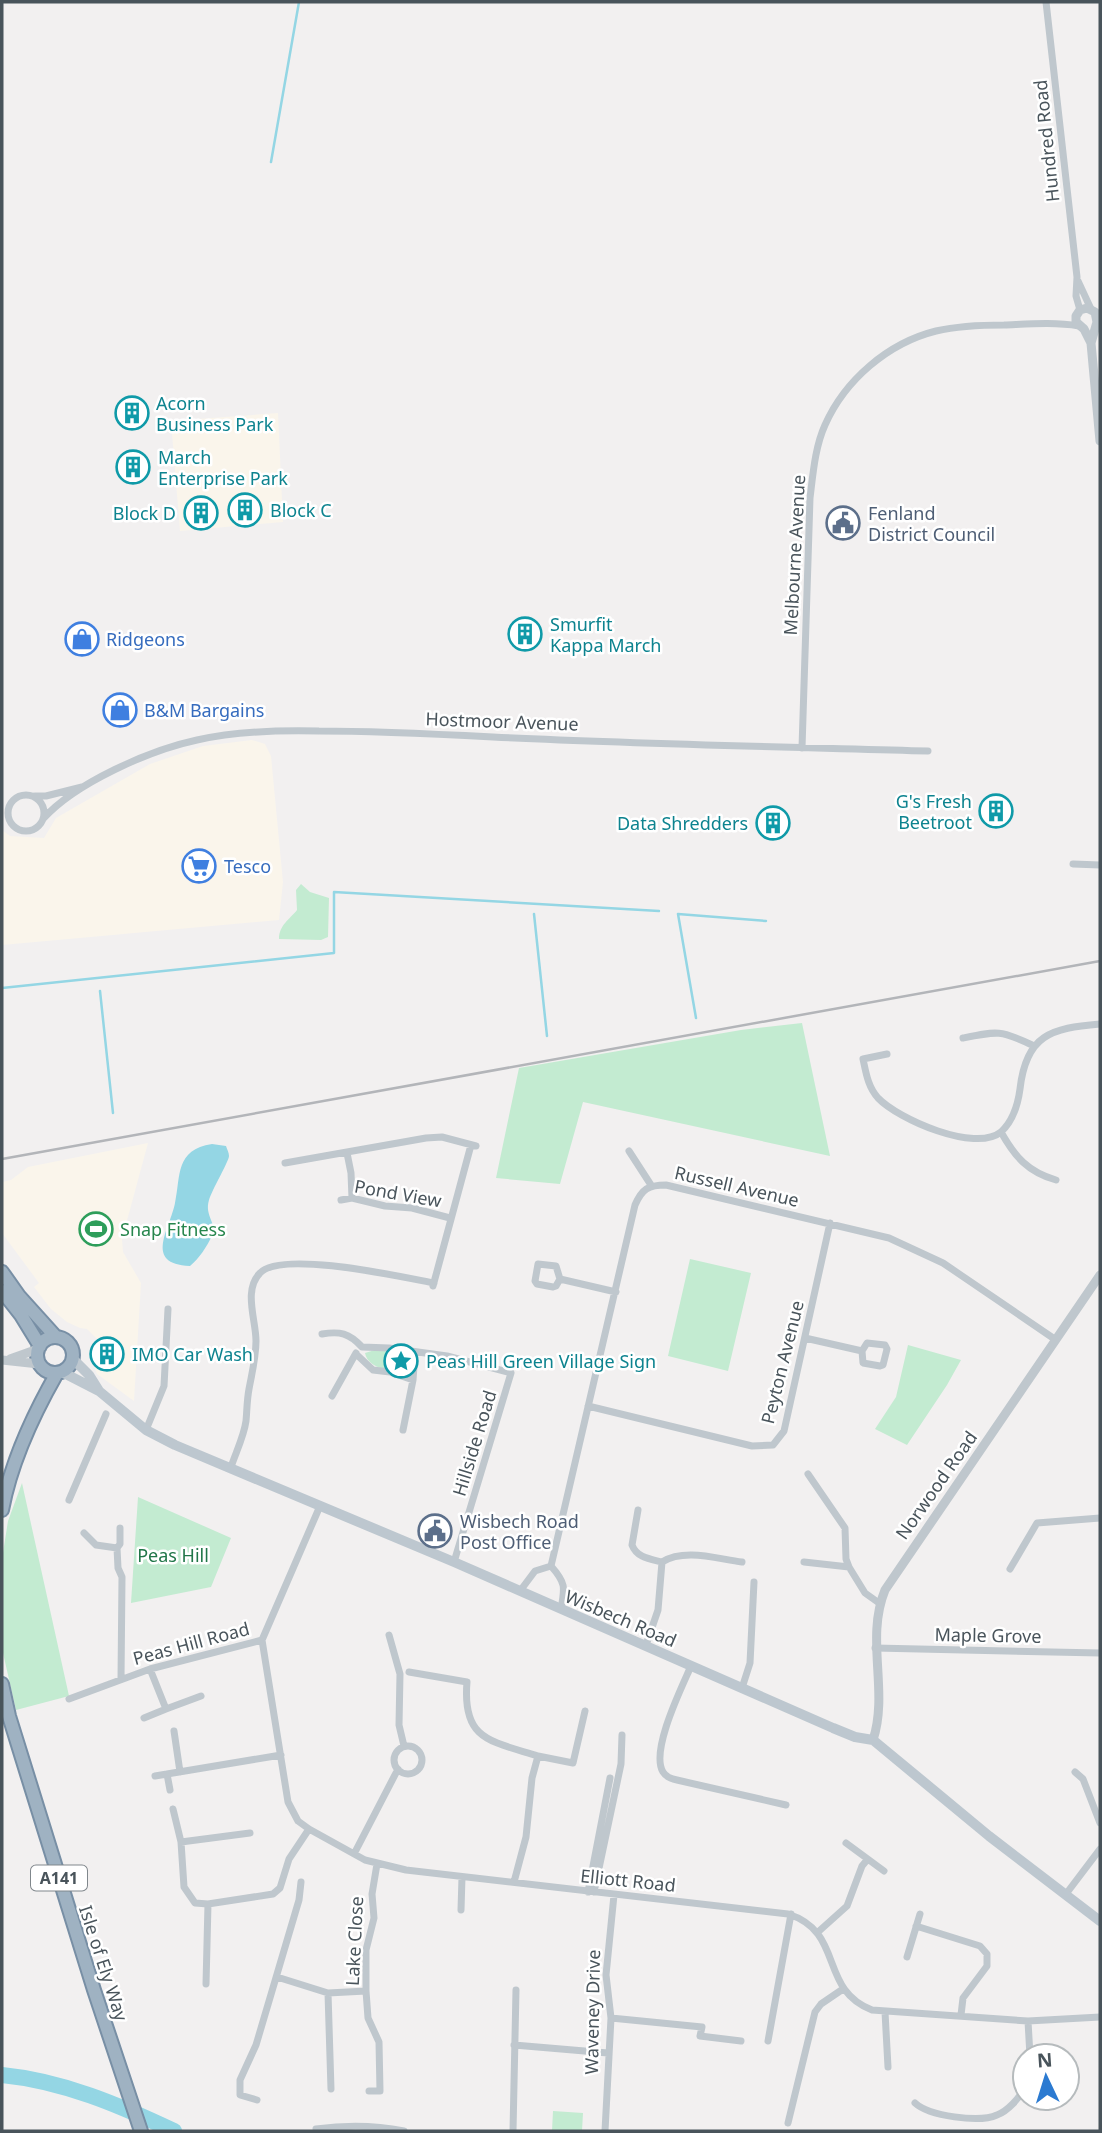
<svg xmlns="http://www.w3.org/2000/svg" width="1102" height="2133" font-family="'Noto Sans',sans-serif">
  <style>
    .commercial { fill: #faf5eb }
    .green { fill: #c3ebd1 }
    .water { fill: #94d6e4 }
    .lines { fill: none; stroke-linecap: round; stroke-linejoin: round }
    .stream { stroke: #94d6e4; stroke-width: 2.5 }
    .river { stroke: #94d6e4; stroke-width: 16 }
    .trunk-casing { stroke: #788fa5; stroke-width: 16 }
    .minor { stroke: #bfc7cd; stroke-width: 7 }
    .tertiary { stroke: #bfc7cd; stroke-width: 9 }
    .secondary { stroke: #bdc7cf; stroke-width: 10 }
    .trunk { stroke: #9fb2c2; stroke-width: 12 }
    .rail { stroke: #b3b5b9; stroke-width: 2.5 }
    .labels { text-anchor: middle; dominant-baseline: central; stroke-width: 5; stroke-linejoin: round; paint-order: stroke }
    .shield { fill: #fff; stroke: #80878c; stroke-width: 2 }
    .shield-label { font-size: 16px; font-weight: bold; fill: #49545b }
    .street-label { font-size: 18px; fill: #49545b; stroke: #fff }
    .culture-label { font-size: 18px; fill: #0d838f; stroke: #fff; text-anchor: start }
    .service-label { font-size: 18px; fill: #4e5e75; stroke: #fff; text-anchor: start }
    .shop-label { font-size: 18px; fill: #366cbe; stroke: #fff; text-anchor: start }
    .leisure-label { font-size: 18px; fill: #27864d; stroke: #fff; text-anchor: start }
    .park-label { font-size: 18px; fill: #207648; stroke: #fff }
  </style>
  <rect width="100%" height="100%" fill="#f2f0f0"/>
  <path class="commercial" d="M278,413l5,109 -103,9 -9,-110z
    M252,740l13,4 6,12 12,126 -4,38 -277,25v-115l8,6 34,2 12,-20 94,-54 53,-18z
    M148,1143l-26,96 1,13 18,31 -7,118 -37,-27 -3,-8 4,-26 -11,-11 -7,-1 -13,-6 -16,-13 -17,-22 5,-4 -37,-50v-51l9,-2 17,-13z"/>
  <path class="green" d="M301,884l9,8 19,6 -1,39 -7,3 -42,-1c0,-14 11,-20 18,-29l-1,-20z
    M802,1023l28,133 -247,-54 -23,82 -64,-6 23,-110 222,-38z
    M690,1259l61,14 -23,98 -60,-15z
    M908,1345l53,15 -14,25 -40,60 -32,-16 21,-32z
    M378,1349l31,7 1,19c-16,-5 -41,-4 -45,-22z
    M22,1483l47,213 -53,14 -13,-57 -1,-94 6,-38z
    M138,1497l93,41 -20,49 -80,16z
    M553,2111l30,2 -1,18h-30z"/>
  <path class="water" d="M212,1144l14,2c1,3 3,7 3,10 0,5 -17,34 -20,44 -5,16 9,24 3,36 -5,10 -13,23 -22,30 -47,-2 -20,-37 -15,-63 6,-28 0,-53 37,-59z"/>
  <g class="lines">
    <path class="stream" d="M271,162l28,-160
      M534,914l13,122
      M2,988l332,-35v-61l325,19
      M100,991l13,122
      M696,1018l-18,-104 88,7"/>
    <path class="river" d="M2,2075c61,6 117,30 172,56"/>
    <defs>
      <path id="trunk" d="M2,1272l17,24 37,41
        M2,1291l19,24 19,31
        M37 1355a18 18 0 1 1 36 0a18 18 0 1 1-36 0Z
        M2,1510c9,-48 31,-95 55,-137
        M2,1684l7,32 85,274 47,141"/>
    </defs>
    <use href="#trunk" class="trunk-casing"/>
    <path class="minor" d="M1046,2l31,275 -1,19 4,14
      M1078,281l13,28
      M802,748l8,-250c3,-24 5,-51 15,-73 20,-45 63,-82 111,-94 22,-5 45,-6 68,-6 26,-1 50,-3 75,1
      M8 813a18 18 0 1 1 36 0a18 18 0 1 1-36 0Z
      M35,796h11l36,-9
      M43,819c32,-36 107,-69 154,-79 40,-9 81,-10 122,-9 58,0 116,3 174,6 145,7 290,10 435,14
      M1073,864l27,1
      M963,1038c34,-7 38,-8 69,7
      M887,1054l-24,5c3,14 5,28 15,39 20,21 97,55 123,34 12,-11 17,-28 19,-43 6,-54 31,-61 80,-65
      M1001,1132c14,25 27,40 55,48
      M629,1151l22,34
      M347,1153l4,20 1,25
      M285,1163l141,-25 16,-1 34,9
      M341,1200l11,-2 33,8 27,2 38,10
      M560,1279l-4,7 -3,1 -16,-3 -2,-3 3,-17 18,2 4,13 56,13
      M433,1286l38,-141
      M322,1334c18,-3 27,-1 40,13l27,1 58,8 64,17 -57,189
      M805,1338l57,13 5,-8 18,2 2,4 -4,16 -3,1 -17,-3 -1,-12
      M356,1354l17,16 17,2 23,8
      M332,1396l24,-43
      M588,1406l164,40 21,-1 11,-14 46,-208
      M146,1430l18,-44 4,-77
      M403,1430l10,-50 2,-28
      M231,1467c5,-15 13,-31 15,-46 1,-11 1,-22 3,-32 3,-16 7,-32 7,-48 0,-21 -13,-51 4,-68 21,-23 142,4 174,10
      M808,1474l37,54 1,31 3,8
      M69,1500l37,-86
      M638,1510l-6,35c5,13 18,14 30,17 23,-14 55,-3 80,0
      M84,1533l12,12 21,3 3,-4v-16
      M117,1548l1,20 4,9 -1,102
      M804,1562l45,5 16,26 14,10
      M551,1566l84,-361c7,-16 13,-20 31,-20l223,53 54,25 113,77
      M1010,1569l27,-46 63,-5
      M520,1591l15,-20 16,-5c15,17 14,21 10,43
      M389,1635l11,39 -1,51 5,21
      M262,1640l26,162 10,19 11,8 56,31 41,10 382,44c57,18 30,75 84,96l156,11 72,-4
      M646,1645l12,-35 4,-48
      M875,1648l225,5
      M691,1666c-9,21 -41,85 -28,106 3,5 9,7 14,8l109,25
      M150,1669l16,40 35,-13
      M409,1672l58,10c-5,58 23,59 71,74l-6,22 -6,59 -12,45
      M742,1688l8,-25 4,-81
      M69,1699l81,-30 112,-29 58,-134
      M144,1718l22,-9
      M174,1731l6,41
      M394 1760a14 14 0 1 1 28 0a14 14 0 1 1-28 0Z
      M538,1756l35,7 12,-52
      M1075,1772l8,7 17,44
      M167,1774l3,16
      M155,1776l126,-21
      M173,1809l8,33 3,45 11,16 13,1
      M181,1842l69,-9
      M846,1843l38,28
      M354,1854l44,-85
      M588,1892l22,-114
      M594,1892l27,-128 1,-29
      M1066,1894l34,-45
      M461,1910l1,-33
      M916,1926l64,20 7,8v12l-24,32 -2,17
      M818,1932l29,-26 15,-40 5,-6
      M907,1957l13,-43
      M277,1977l51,16 38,-2
      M206,1984l2,-80 65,-10 7,-6 9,-29 20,-30
      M328,1993l3,96
      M885,2012l3,55
      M611,2018l91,9 -2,9 41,5
      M1028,2021l2,35
      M768,2041l23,-127
      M514,2045l94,8
      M369,2091h11l-1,-49 -11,-24 -2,-27v-41l8,-32 -2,-24 5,-30
      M257,2100l-17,-5v-15l16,-35 43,-145 2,-18
      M915,2103c14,13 64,20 82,12 11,-4 22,-17 28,-27
      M788,2123l27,-111 6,-8 22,-15
      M316,2129c30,-4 58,-4 88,2
      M513,2131l3,-141
      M605,2131l6,-113 -5,-43 8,-80"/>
    <path class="tertiary" d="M1091,343l-7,-14 -8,-7v-6l4,-6 7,-2 8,4 2,10 -6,21 9,98
      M10,1359l28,-10
      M2,1360l37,4
      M873,1740c16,-49 -8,-101 12,-150l215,-315"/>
    <path class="secondary" d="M73,1359l16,16 10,16
      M62,1372l37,19 47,39 29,15 279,117 379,166 22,9 18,3 116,96 111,85"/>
    <use href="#trunk" class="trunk"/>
    <path class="rail" d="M2,1159l1098,-198"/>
  </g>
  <defs>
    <symbol id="building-ring" viewBox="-11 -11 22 22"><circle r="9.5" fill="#fff" stroke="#0f9aa8" stroke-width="1.5"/><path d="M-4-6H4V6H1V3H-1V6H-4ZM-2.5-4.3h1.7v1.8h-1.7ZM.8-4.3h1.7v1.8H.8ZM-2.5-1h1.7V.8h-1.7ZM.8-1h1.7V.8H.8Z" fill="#0f9aa8"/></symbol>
    <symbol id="civic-ring" viewBox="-11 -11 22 22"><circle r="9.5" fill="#fff" stroke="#5c6f8a" stroke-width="1.5"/><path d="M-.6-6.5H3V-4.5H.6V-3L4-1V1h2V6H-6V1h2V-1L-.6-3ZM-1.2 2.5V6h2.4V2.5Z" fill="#5c6f8a"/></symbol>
    <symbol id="shop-ring" viewBox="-11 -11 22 22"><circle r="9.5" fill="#fff" stroke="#3f7fe0" stroke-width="1.5"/><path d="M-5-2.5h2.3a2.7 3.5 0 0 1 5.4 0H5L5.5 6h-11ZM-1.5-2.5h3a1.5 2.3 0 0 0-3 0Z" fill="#3f7fe0"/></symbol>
    <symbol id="supermarket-ring" viewBox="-11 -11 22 22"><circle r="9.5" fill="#fff" stroke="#3f7fe0" stroke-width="1.5"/><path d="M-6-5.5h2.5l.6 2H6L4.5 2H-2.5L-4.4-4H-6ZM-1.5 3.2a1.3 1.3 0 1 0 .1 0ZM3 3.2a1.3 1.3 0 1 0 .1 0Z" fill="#3f7fe0"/></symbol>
    <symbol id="stadium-ring" viewBox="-11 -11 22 22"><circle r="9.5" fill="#fff" stroke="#2e9e5b" stroke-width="1.5"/><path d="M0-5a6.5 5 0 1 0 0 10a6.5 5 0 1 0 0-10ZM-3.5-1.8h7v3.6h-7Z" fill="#2e9e5b"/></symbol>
    <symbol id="sight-ring" viewBox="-11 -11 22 22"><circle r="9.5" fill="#fff" stroke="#0f9aa8" stroke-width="1.5"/><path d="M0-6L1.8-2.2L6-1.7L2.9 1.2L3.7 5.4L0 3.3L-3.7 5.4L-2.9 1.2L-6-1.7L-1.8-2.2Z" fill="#0f9aa8"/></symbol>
  </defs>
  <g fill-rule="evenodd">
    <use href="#building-ring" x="113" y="394" width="38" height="38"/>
    <use href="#building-ring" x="114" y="448" width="38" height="38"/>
    <use href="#building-ring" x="226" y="491" width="38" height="38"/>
    <use href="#building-ring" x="182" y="494" width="38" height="38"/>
    <use href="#civic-ring" x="824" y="504" width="38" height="38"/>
    <use href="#building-ring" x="506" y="615" width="38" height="38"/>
    <use href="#shop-ring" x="63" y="620" width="38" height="38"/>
    <use href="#shop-ring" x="101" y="691" width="38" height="38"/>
    <use href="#building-ring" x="977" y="792" width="38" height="38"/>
    <use href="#building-ring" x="754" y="804" width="38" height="38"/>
    <use href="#supermarket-ring" x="180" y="847" width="38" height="38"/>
    <use href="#stadium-ring" x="77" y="1210" width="38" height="38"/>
    <use href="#building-ring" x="88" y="1335" width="38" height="38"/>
    <use href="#sight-ring" x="382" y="1342" width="38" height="38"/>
    <use href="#civic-ring" x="416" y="1512" width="38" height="38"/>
  </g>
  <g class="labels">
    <rect class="shield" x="31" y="1865.5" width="56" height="25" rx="5"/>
    <g class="shield-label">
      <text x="59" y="1878">A141</text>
    </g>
    <g class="street-label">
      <text transform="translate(1046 141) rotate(-96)">Hundred Road</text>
      <text transform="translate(794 555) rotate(-87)">Melbourne Avenue</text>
      <text transform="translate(502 721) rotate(2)">Hostmoor Avenue</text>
      <text transform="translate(737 1186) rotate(13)">Russell Avenue</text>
      <text transform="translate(398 1193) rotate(10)">Pond View</text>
      <text transform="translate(782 1362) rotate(-76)">Peyton Avenue</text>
      <text transform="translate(474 1443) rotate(-73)">Hillside Road</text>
      <text transform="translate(936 1485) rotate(-55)">Norwood Road</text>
      <text transform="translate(621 1618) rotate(23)">Wisbech Road</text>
      <text transform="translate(988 1635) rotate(1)">Maple Grove</text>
      <text transform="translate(191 1643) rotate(-15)">Peas Hill Road</text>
      <text transform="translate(628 1880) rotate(6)">Elliott Road</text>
      <text transform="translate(354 1941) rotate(-87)">Lake Close</text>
      <text transform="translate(104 1963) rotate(72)">Isle of Ely Way</text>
      <text transform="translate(592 2012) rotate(-89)">Waveney Drive</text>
    </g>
    <g class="culture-label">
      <text x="156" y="403">Acorn<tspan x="156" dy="21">Business Park</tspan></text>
      <text x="158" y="457">March<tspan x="158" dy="21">Enterprise Park</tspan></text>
      <text x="270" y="510">Block C</text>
      <text x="176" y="513" text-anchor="end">Block D</text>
      <text x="550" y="624">Smurfit<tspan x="550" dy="21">Kappa March</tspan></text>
      <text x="972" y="801" text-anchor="end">G's Fresh<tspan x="972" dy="21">Beetroot</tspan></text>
      <text x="748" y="823" text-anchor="end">Data Shredders</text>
      <text x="132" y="1354">IMO Car Wash</text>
      <text x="426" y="1361">Peas Hill Green Village Sign</text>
    </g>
    <g class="service-label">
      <text x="868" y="513">Fenland<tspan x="868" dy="21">District Council</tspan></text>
      <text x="460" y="1521">Wisbech Road<tspan x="460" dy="21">Post Office</tspan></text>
    </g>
    <g class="shop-label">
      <text x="106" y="639">Ridgeons</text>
      <text x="144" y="710">B&amp;M Bargains</text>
      <text x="224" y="866">Tesco</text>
    </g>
    <g class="leisure-label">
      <text x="120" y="1229">Snap Fitness</text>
    </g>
    <g class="park-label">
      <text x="173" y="1555">Peas Hill</text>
    </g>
  </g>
  <rect width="1102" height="2133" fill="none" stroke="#49545b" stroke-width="7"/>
  <g transform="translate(1046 2077) rotate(356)"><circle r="33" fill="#ffffff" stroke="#b6bbbd" stroke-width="2"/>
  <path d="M0-5L12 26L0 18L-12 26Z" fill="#2b7ad1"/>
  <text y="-10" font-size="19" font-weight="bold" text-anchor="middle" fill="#49545b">N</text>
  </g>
</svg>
